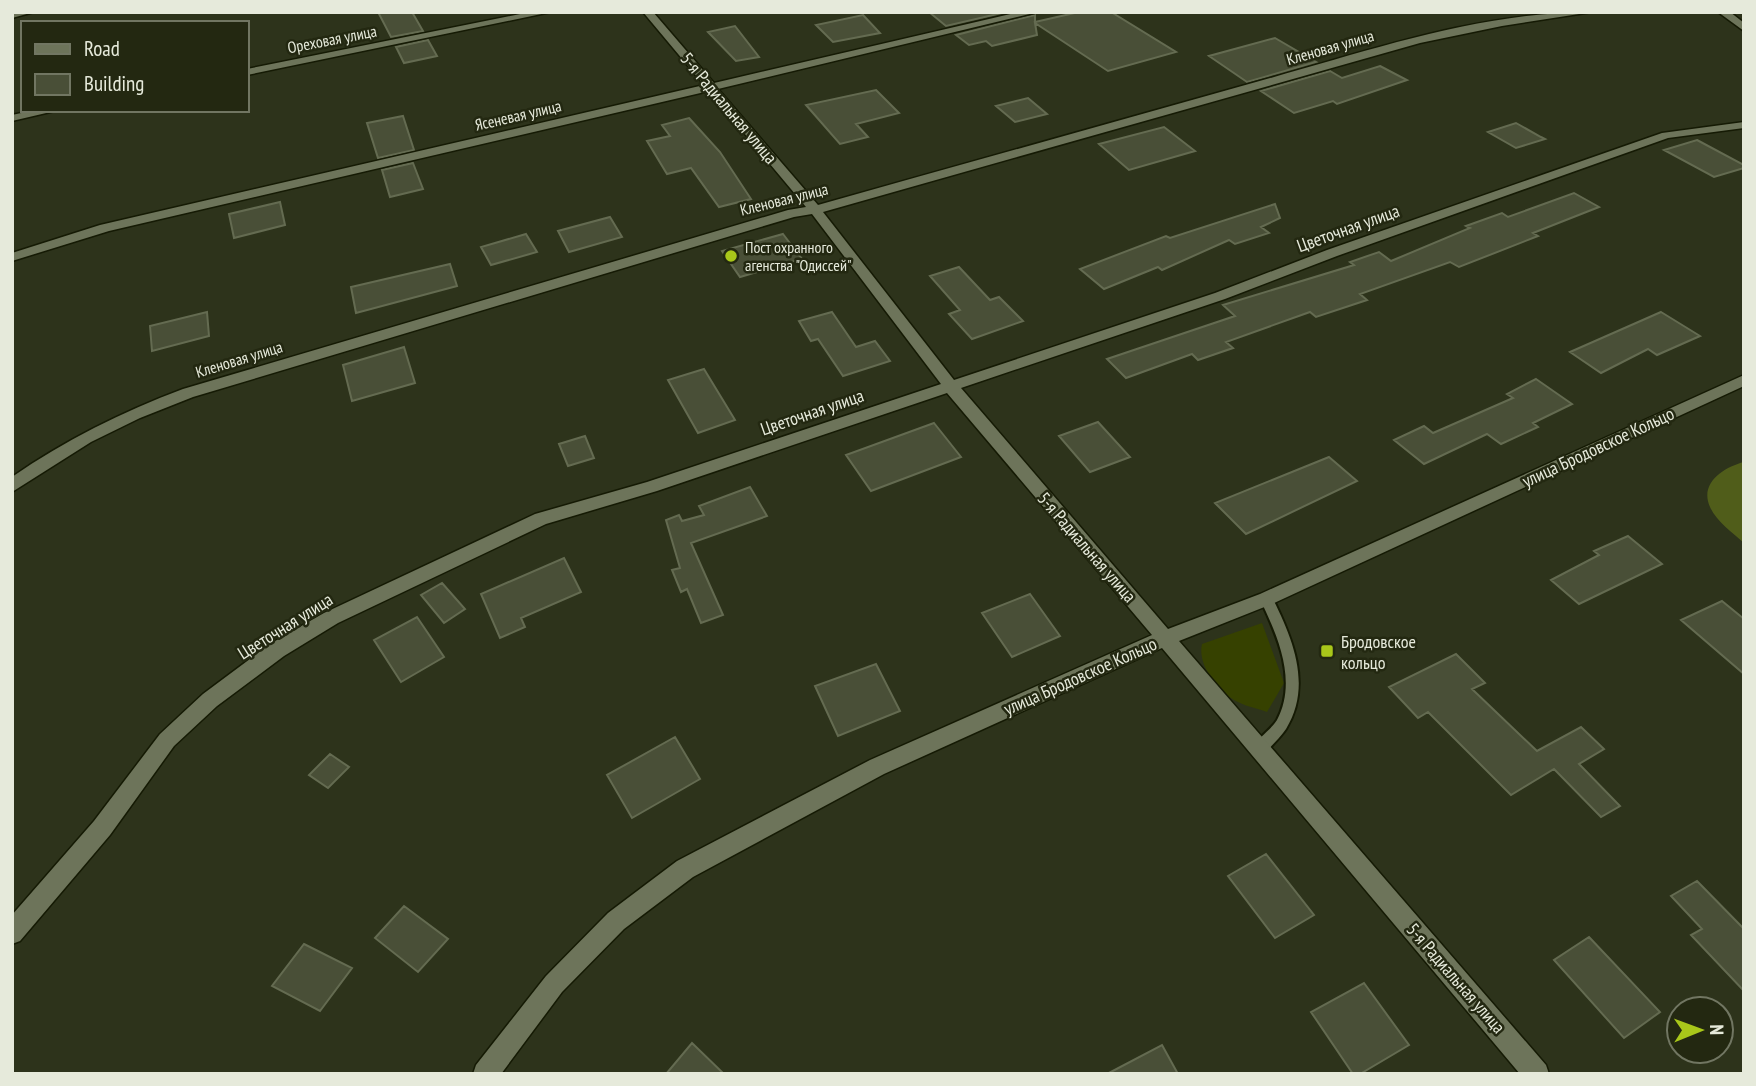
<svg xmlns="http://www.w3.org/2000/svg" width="1756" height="1086" font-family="'PT Sans Narrow',sans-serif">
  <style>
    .green { fill: #364100 }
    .forest { fill: #505d1a }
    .building { fill: #494f37; stroke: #646b51; stroke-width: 2 }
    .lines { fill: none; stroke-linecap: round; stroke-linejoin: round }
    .service-casing { stroke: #151a04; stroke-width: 4 }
    .minor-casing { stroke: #151a04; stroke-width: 3 }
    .service { fill: #6d745a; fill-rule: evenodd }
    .minor { fill: #6d745a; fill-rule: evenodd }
    .poi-dot { fill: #a9c71a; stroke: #232811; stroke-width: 2.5 }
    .labels { text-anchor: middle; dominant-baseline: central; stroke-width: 5; stroke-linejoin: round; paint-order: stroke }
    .far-street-label { font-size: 16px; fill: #e6eadb; stroke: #232811 }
    .far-poi-label { font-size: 16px; fill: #e6eadb; stroke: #232811; text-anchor: start }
    .street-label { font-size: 18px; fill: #e6eadb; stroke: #232811 }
    .poi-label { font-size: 18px; fill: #e6eadb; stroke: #232811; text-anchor: start }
  </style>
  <rect width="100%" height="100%" fill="#2d331b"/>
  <path class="green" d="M1262,623l22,60 -17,29c-11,-4 -23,-6 -33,-12 -17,-10 -37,-36 -32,-56z"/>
  <path class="forest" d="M1744,462v81c-11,-10 -28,-22 -34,-36 -11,-24 14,-40 34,-45z"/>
  <path class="building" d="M378,12h34l11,19 -32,6z
    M929,12h77l-60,14z
    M1079,12h32l65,40 -68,19 -73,-48 2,12 -45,11 -6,-5 -17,4 -13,-10 79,-20v7z
    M863,15l17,18 -47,9 -17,-17z
    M735,26l24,31 -23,4 -28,-29z
    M1275,38l41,24 -69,20 -38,-26z
    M428,40l9,16 -33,7 -8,-16z
    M1380,66l27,14 -70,24 -4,-3 -39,12 -33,-22 69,-20 12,7z
    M876,90l23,23 -43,11 12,13 -28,7 -34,-39z
    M1028,98l19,16 -32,8 -19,-16z
    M403,116l11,34 -36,8 -11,-35z
    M689,118l31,34 31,47 -32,8 -28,-39 -24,6 -20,-33 23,-5 -8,-11z
    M1516,123l25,14 4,2 -29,9 -28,-16z
    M1164,127l31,24 -66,19 -30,-26z
    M1697,140l47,25v3l-30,9 -50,-27z
    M413,163l10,26 -33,8 -8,-27z
    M1574,193l25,14 -66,26 5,3 -79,31 -9,-5 -90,32 7,6 -51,17 -6,-5 -84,30 7,6 -35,12 -6,-6 -66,24 -19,-19 128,-43 -12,-11 131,-40 -4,-3 29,-10 12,9 79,-33 -4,-2 36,-13 6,4z
    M280,202l5,23 -51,13 -5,-24z
    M1275,204l5,14 -19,9 8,6 -34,11 -6,-4 -67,30 -4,-3 -54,22 -24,-20 86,-33 4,2z
    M610,217l12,20 -53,15 -11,-21z
    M526,234l11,18 -46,13 -10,-18z
    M783,234l19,25 -62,18 -18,-26z
    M450,264l7,22 -101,27 -5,-26z
    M959,267l31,33 9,-3 24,24 -51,18 -23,-25 11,-4 -30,-34z
    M207,312l2,24 -57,15 -2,-25z
    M832,312l24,35 19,-6 15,20 -47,15 -25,-37 -7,2 -12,-20z
    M1661,312l39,24 -43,19 -9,-6 -47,24 -31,-21z
    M404,347l11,36 -63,18 -9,-36z
    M704,369l31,51 -37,13 -30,-53z
    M1536,379l36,25 -39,19 5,4 -37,17 -14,-10 -63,30 -30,-24 30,-14 9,7 80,-35 -6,-4z
    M1098,422l32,35 -40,15 -31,-36z
    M934,423l27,34 -90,34 -25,-36z
    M585,436l9,22 -26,8 -9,-22z
    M1329,457l28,24 -111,53 -31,-31z
    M750,487l17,29 -76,27 32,72 -22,8 -14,-34 -6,3 -9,-22 8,-2 -14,-48 13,-5 3,6 22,-6 -5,-9z
    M1628,536l34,28 -83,40 -28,-24 48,-25 -5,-4z
    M564,558l17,34 -60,26 4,9 -25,11 -19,-44z
    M442,583l23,26 -21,14 -23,-28z
    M1030,594l30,42 -48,21 -30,-44z
    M1722,601l22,18v55l-63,-54z
    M417,617l27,40 -43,25 -27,-42z
    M1456,654l29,29 -13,6 65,62 44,-24 23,22 -25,15 41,42 -19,11 -47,-48 -43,26 -83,-83 -10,6 -29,-31z
    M876,664l24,47 -62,25 -23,-50z
    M675,737l25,42 -68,39 -25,-43z
    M330,754l19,13 -21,21 -19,-13z
    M1266,854l48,61 -39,23 -47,-62z
    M1697,881l47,48v62l-53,-56 11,-6 -31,-33z
    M404,906l44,33 -30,33 -43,-34z
    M1589,937l71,75 -36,26 -70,-78z
    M304,944l48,24 -32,43 -48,-25z
    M1364,983l45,62 -49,29h-7l-42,-62z
    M692,1043l32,31h-58z
    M1162,1045l16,29h-71z"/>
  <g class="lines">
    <defs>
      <path id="service" d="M1266,594l5,1c21,42 42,90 15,134 -6,9 -15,17 -22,25l-5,1 -5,-1 -2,-5c6,-12 18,-18 25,-29 21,-40 0,-85 -17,-121l1,-4z"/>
      <path id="minor" d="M12,12h22l-22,6z
        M530,12h21l-304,63v-6z
        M643,12h10l61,71 305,-71h19l-320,77 100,116c146,-41 292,-82 438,-123 110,-30 221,-70 336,-70l-90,14 -82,17 -597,169 131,168 261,-87 112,-43 335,-117 82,-11v6l-76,10 -331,118 -112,43 -264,89 207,241 92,-35 484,-219v11l-472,218 -93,37 367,424 3,9h-29l-358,-426 -278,126 -191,103 -69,52 -62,63 -61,82h-28l3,-9 70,-89 62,-63 69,-52 193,-101 282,-125 -205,-242 -290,98 -111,33 -208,99 -54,33 -67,50 -43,40 -64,89 -90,106 -8,3v-29l82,-94 66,-87 43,-40 67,-50 54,-31 211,-99 112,-32 294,-98 -129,-170 -18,3 -601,180 -53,21 -49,24 -79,50v-15c53,-37 110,-65 171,-88l605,-179 18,-3 -97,-116 -600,140 -97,30v-8l88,-28 604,-140z
        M1718,12h12l14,11v8z
        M35,110h24l-47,11v-6z"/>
    </defs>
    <use href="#service" class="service-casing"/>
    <use href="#minor" class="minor-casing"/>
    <use href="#service" class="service"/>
    <use href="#minor" class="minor"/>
  </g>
  <g class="poi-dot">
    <circle cx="731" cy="256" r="7"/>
    <rect x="1320" y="644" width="14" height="14" rx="3.5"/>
  </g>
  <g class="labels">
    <g class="far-street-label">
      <text transform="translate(332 39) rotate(-11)">Ореховая улица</text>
      <text transform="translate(1330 47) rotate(-16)">Кленовая улица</text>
      <text transform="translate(518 115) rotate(-13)">Ясеневая улица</text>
      <text transform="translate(784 199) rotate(-14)">Кленовая улица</text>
      <text transform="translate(239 359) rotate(-17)">Кленовая улица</text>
    </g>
    <g class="far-poi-label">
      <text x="745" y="247">Пост охранного<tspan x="745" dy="18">агенства "Одисcей"</tspan></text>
    </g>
    <g class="street-label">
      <text transform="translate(729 108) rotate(50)">5-я Радиальная улица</text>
      <text transform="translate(1348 228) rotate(-20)">Цветочная улица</text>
      <text transform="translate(812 412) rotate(-19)">Цветочная улица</text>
      <text transform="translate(1598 447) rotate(-25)">улица Бродовское Кольцо</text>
      <text transform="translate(1087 547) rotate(49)">5-я Радиальная улица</text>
      <text transform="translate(285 626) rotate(-32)">Цветочная улица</text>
      <text transform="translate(1080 676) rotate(-24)">улица Бродовское Кольцо</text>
      <text transform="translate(1456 978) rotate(49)">5-я Радиальная улица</text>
    </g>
    <g class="poi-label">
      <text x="1341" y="641">Бродовское<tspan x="1341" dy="21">кольцо</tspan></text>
    </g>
  </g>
  <rect width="1756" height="1086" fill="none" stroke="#e6eadb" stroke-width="28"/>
  <rect x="21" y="21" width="228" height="91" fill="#232811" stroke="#717662" stroke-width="2"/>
  <rect x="35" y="44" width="35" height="10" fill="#6d745a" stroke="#717662" stroke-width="2"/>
  <text x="84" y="56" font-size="21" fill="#e6eadb">Road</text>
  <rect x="35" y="74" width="35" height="21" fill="#494f37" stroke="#717662" stroke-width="2"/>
  <text x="84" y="91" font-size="21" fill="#e6eadb">Building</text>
  <g transform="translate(1700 1030) rotate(89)"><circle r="33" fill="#232811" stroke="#717662" stroke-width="2"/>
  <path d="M0-5L12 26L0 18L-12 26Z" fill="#a9c71a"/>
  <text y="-10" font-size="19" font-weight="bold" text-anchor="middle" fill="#e6eadb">N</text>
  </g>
</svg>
